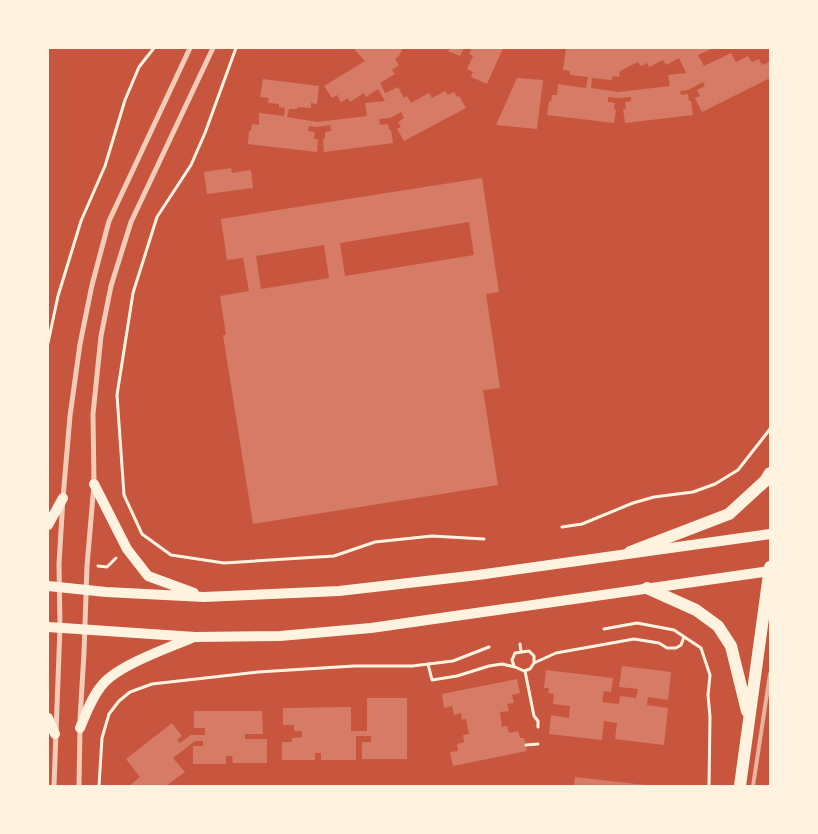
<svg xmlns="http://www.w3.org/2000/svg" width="818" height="834" font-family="Mulish,sans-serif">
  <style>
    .building { fill: #d67c66; fill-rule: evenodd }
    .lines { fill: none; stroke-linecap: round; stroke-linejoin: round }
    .path { stroke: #fff3e0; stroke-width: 3 }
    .minor { stroke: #f1ccb7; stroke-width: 5 }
    .secondary { stroke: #fff3e0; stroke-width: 10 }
    .primary { stroke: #fff3e0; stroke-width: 12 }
    .rail { stroke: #e9b49f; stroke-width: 4 }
  </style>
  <rect width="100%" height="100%" fill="#c8553d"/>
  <path class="building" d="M353,48h50l-4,8 -4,3 4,6 -7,5 3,4 -15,9 5,10 13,-6 6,11 3,-2 4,7 18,-10 3,5 13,-7 3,4 6,-3 3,5 2,-1 7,12 -62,33 -7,-12 4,-2 -3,-5 6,-4 -3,-6 -11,6 -11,1 1,6 8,-1 1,6h2l2,13 -69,9 -1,-13 2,-1v-6l6,-1 -1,-6 -14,2 -7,-1 -1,5 7,1 -1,7h4l-1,13 -69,-8 1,-13h2l1,-7 7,1v-12l25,3 1,-8 -6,-1v-3l-11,-1 1,-5 -9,-1 3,-18 56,7 -2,18 -6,-1v5l-13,-1 -1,2h-8l-2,8 30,5 50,-6 -2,-13 20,-2 -7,-12 -12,8 -2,-4 -14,9 -2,-4 -7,4 -4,-7 -5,3 -8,-12 41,-25z
    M450,48h14l-4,8 -12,-5z
    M472,48h31l-16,36 -16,-7 2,-5 -6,-3 6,-13 -4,-2z
    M566,48h148l-16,7 6,11 27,-13 5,9 12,-6 4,6 7,-3 3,6 7,-3 1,4v12l-68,34 -7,-14 5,-2 -3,-6 8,-4 -2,-4 -15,8 -8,1 1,4 7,-1 1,7h2l2,14 -68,8 -2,-14h3l-1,-7 6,-1v-4l-13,1 -10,-1v5l7,1 -1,6 2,1 -2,13 -67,-8 2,-14h2l1,-6h5l1,-11 28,4 2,-11 -18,-2v-4l-7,-1zM679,58l7,15 -18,2 2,11 -52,6 -27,-4 1,-10 20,2v-4l7,1 1,-6 18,-9 3,4 6,-3 2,4 14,-7 3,5z
    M517,78l26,2 -6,49 -41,-4z
    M231,168l1,5 19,-3 2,18 -46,6 -3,-22z
    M482,178l17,114 -13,2 14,94 -17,2 15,95 -245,39 -30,-189h3l-6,-39 29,-5 -6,-33 -16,2 -6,-41zM469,222l5,33 -129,21 -5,-33zM324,245l5,33 -68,11 -5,-33z
    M622,666l49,6 -3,28 -20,-3 -1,8 21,3 -4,37 -49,-6 2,-16 -13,-2 -2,19 -53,-6 2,-19 18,3 1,-12 -17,-2 1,-10 -6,-1 1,-5h-5l2,-18 67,8 -2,14 -7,-1 -2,11 17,2 1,-8 16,2 2,-9 -19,-2z
    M517,679l3,14 -8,2 2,8 -7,1 2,7 -9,1 2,15 5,-1 2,7 9,-2 2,7h4l3,13 -74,15 -3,-14 8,-1 -1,-7 7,-2 -1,-7 6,-1 -3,-15 -4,1 -1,-7 -7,2 -2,-9 -8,2 -2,-14z
    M367,698h40v61h-45v-17h9v-6h-15v24h-35v-7h-6v7h-33v-18h10v-4l10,-1v-6h-8v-6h-11v-17l68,-1v24h16z
    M194,711h68l1,23h-18v5h22v24h-34l-1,-7h-6v8h-33v-18h10v-5h-8l-22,17 12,14 -19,14h-37l11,-9 -14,-18 46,-36 10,13 -5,4 3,3 11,-8h14v-7h-11z
    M575,777l70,8 -1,1h-70z"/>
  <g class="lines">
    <path class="path" d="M236,48l-31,85 -14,32 -34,52 -24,76 -16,102 7,100 18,39 29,21 53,8 110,-7 41,-14 57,-6 52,3
      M48,343l10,-47 23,-75 24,-55 20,-66 14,-33 15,-19
      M562,527l20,-3 51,-21 21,-6 39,-5 22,-8 23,-14 32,-41
      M98,566l9,1 9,-9
      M604,629l33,-6 37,7 27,18 9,27 -2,20 2,22 -1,69
      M520,644l1,8
      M428,664l4,16 25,-4 32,-10 13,-2 13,3 9,4 6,-2 4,-6 22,-10 78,-14 25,4 8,5h9l5,-3 3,-8
      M514,666l-2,-6 3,-7 14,-2 5,5v7
      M525,671l9,45 4,5v6
      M526,745l12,-1
      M99,786l3,-48 7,-24 10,-13 11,-9 22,-8 106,-12 96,-6h58l41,-5 36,-14"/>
    <path class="minor" d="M80,719l4,-66 3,-87 7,-82 -1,-70 8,-78 10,-50 20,-64 82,-174
      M54,786l6,-159 -1,-63 4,-66 7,-82 10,-72 12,-59 17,-64 81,-173
      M79,786l1,-59"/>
    <path class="secondary" d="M94,484l33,65 21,27 46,17
      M48,525l15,-27
      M48,586l58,6 98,5 135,-6 139,-16 292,-41
      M48,627l147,10 85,-1 91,-8 399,-57
      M48,718l7,16
      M80,728c6,-14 12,-32 23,-44 16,-19 65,-36 89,-46"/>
    <path class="primary" d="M630,552l99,-38 36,-33 5,-8
      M647,588l49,22 22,16 13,20 16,65
      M740,786l30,-219"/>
    <path class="rail" d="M753,786l17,-112"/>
  </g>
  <rect width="818" height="834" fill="none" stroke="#fff3e0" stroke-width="98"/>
</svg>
